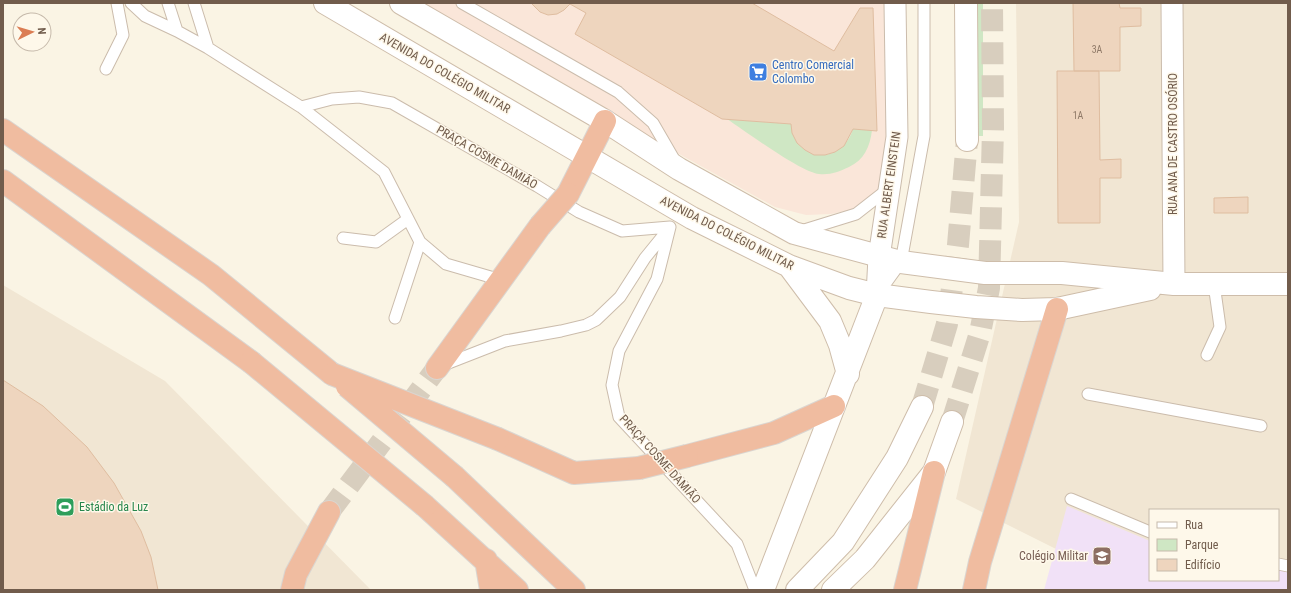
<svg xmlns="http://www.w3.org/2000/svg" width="1291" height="593" font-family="'Roboto Condensed',sans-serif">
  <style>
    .residential { fill: #f1e6d3; fill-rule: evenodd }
    .commercial { fill: #fae6d9 }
    .education { fill: #f1e1f7 }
    .green { fill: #cfe7c4 }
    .building { fill: #eed5be; stroke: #dfbda0 }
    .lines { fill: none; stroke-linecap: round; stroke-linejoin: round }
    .secondary-tunnel { stroke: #d8cebe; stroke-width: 22; stroke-dasharray: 22 11; stroke-linecap: butt }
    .highway-tunnel { stroke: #d8cebe; stroke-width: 22; stroke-dasharray: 22 11; stroke-linecap: butt }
    .lane-casing { stroke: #cbbcac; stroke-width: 13 }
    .street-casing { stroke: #cbbcac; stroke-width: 23 }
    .secondary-casing { stroke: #cebdaa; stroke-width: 24 }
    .highway-casing { stroke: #dad5d0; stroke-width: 24 }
    .lane { stroke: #fff; stroke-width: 11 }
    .street { stroke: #fff; stroke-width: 21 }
    .secondary { stroke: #fff; stroke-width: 22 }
    .highway { stroke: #f0bca0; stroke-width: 22 }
    .highway-bridge-casing { stroke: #dad5d0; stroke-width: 24; stroke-linecap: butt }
    .highway-bridge { stroke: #f0bca0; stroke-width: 22 }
    .labels { text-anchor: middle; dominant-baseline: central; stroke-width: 3; stroke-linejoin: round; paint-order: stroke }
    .number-label { font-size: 10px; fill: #907a68 }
    .shop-label { font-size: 12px; fill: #366cbe; stroke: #fef8ea; text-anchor: start }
    .street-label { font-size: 12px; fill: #715c4c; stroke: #fef8ea }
    .leisure-label { font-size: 12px; fill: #27864d; stroke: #fef8ea; text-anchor: start }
    .education-label { font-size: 12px; fill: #785e54; stroke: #fef8ea; text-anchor: end }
  </style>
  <rect width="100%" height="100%" fill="#faf4e4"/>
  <path class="residential" d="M1016,3h272v587h-150l-182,-91 63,-277zM1150,510h128v70h-128z
    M3,285l162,96 206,209h-368z"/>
  <path class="commercial" d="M418,3h475l1,134 -13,52 -15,12 -16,9 -19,4 -25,1 -31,-8 -123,-68z"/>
  <path class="education" d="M1067,506l83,35v39h128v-10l10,2v18h-244z"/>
  <path class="green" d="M963,3h20v133h-19z
    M727,119l64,5c5,39 50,42 62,5l19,1c-2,17 -8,30 -23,37 -11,5 -18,8 -30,7 -17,-1 -74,-43 -92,-55z"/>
  <path class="building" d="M531,3h221l82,48 26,-43h13l4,123 -24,-2 -9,17 -9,6 -10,3h-11l-9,-5 -8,-7 -5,-10 -1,-9 -69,-5 -147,-85 11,-21 -16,-9 -6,6 -7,4 -9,1 -8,-3z
    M1073,3h46l1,5h21v18l-21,1v44h-46z
    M1057,71h42l1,89 21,-1v19h-21v45h-42z
    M1248,197v16h-34v-15z
    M3,380l40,26 44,41 27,36 27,48 10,26 7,33h-155z"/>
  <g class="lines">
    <path class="secondary-tunnel" d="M922,407l25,-83 11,-79 9,-105
      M952,422l28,-89 9,-45 4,-160 -1,-125"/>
    <path class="highway-tunnel" d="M329,512l108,-144"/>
    <defs>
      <path id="lane" d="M131,3l14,13 32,15
        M168,3l9,28 31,17
        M194,3l14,45 93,59 83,65 36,70 26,22 55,16
        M462,3l156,89 35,31 22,38
        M106,69l17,-34 -6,-32
        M301,107l31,-8 27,-2 33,6 145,83 42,26 43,19 48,-4
        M670,227l-13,52 -38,72 -7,34 7,32 118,127 18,46
        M801,231l55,-17 32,-25
        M343,238l33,4 32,-23
        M880,291l21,-29 23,-126v-133
        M395,318l25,-76
        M1207,355l13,-28 -6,-43
        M441,366l64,-25 56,-10 25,-6 10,-5 24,-23 25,-39 22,-27
        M1088,394l173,32
        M1071,499l79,33
        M1278,564l10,2"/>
      <path id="street" d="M1172,3l2,281
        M877,295l2,-38 18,-120 -2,-134"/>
      <path id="secondary" d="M325,3l367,215 97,48 60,22 28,7 54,7 45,5 46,3 35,-1 93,-20
        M401,3l204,118 74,48 115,64 107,29 84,11h77l112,11h114
        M966,3l1,137
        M789,266l41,55 10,24 8,29
        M763,590l114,-295
        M797,590l46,-48 54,-84 25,-51
        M833,590l32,-31 69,-87 18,-50"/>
      <path id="highway" d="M3,130l208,145 121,99
        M3,181l248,181
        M568,194l37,-73
        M437,368l103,-142
        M498,439l76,34 65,-5
        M687,456l87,-23 60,-27
        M455,477l119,113
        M425,506l92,84
        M486,560l5,30
        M292,590l4,-16 33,-62
        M905,590l29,-118
        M974,590l6,-28 77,-253"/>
    </defs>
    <use href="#lane" class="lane-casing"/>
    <use href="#street" class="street-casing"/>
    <use href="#secondary" class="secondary-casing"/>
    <use href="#highway" class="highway-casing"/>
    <use href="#lane" class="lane"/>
    <use href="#street" class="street"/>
    <use href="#secondary" class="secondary"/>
    <use href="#highway" class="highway"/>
    <defs>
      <path id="highway-bridge" d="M540,226l28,-32
        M251,362l174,144
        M332,374l166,65
        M347,386l108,91
        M639,468l48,-12"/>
    </defs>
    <use href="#highway-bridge" class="highway-bridge-casing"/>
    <use href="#highway-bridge" class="highway-bridge"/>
  </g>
  <defs>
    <symbol id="supermarket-square" viewBox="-11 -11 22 22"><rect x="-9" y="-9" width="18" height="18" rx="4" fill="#3f7fe0" stroke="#fef8ea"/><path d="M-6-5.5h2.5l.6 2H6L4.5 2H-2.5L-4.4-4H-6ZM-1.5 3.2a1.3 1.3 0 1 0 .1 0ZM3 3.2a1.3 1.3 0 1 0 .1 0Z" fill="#fff"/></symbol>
    <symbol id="stadium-square" viewBox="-11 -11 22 22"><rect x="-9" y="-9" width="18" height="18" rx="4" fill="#2e9e5b" stroke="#fef8ea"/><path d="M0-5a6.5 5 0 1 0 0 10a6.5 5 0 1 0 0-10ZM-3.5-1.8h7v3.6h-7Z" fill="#fff"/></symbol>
    <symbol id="school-square" viewBox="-11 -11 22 22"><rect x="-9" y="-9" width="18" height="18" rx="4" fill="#8d6e63" stroke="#fef8ea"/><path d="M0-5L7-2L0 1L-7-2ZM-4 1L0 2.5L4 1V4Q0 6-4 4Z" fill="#fff"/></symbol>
  </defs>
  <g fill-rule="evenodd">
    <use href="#supermarket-square" x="747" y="61" width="22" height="22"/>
    <use href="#stadium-square" x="54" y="496" width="22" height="22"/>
    <use href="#school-square" x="1091" y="545" width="22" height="22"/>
  </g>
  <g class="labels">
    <g class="number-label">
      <text x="1097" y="49">3A</text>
      <text x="1078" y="115">1A</text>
    </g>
    <g class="shop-label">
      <text x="772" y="65">Centro Comercial<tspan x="772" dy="14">Colombo</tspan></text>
    </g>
    <g class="street-label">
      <text transform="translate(445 73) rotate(30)">AVENIDA DO COLÉGIO MILITAR</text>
      <text transform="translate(1173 144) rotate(-90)">RUA ANA DE CASTRO OSÓRIO</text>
      <text transform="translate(487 157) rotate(30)">PRAÇA COSME DAMIÃO</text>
      <text transform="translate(889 185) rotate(-82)">RUA ALBERT EINSTEIN</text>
      <text transform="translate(727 233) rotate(27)">AVENIDA DO COLÉGIO MILITAR</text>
      <text transform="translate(660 459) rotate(48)">PRAÇA COSME DAMIÃO</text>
    </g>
    <g class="leisure-label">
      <text x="79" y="507">Estádio da Luz</text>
    </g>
    <g class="education-label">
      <text x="1088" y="556">Colégio Militar</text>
    </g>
  </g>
  <rect width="1291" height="593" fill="none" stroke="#715c4c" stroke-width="8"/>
  <rect x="1149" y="509" width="130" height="72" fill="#fef8ea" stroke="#c6baab"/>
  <rect x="1157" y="522" width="20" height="6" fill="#ffffff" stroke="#c6baab"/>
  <text x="1185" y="529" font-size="12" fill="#715c4c">Rua</text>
  <rect x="1157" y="539" width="20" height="12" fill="#cfe7c4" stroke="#c6baab"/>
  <text x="1185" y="549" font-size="12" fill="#715c4c">Parque</text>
  <rect x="1157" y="559" width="20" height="12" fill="#eed5be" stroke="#c6baab"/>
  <text x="1185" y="569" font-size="12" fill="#715c4c">Edifício</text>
  <g transform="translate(32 32) rotate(85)"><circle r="19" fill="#fef8ea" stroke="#c6baab"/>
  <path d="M0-3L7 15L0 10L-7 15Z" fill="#db7d53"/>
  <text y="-6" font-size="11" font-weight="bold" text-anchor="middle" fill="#715c4c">N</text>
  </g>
</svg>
